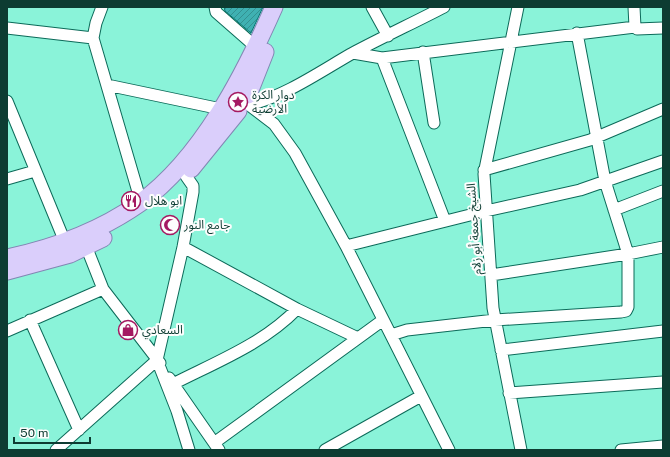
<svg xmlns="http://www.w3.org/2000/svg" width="670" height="457" font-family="'Public Sans','Noto Sans Arabic',sans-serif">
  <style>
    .building { fill: url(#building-hatch); stroke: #067374 }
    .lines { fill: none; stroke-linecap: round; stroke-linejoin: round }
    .minor-casing { stroke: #0c6a59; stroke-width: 13 }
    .primary-casing { stroke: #8286b3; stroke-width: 19 }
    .minor { stroke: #fff; stroke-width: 11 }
    .primary { stroke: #dacefb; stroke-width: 17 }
    .labels { text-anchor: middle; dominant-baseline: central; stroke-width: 4; stroke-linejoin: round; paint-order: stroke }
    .poi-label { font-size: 12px; fill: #0d3c32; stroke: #fdfdfd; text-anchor: start }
    .street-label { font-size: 12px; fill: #0d3c32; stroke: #fdfdfd }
  </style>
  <defs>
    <pattern id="building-hatch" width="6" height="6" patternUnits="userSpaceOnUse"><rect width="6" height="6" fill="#3fb1b2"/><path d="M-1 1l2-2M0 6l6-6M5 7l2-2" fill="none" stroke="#339191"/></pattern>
  </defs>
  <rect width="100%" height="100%" fill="#8af3d9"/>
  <path class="building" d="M224,7h39l-12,26 -26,-22z"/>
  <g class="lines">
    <defs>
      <path id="minor" d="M102,7l-6,16 -3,15 48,164
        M215,7l1,5 40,35
        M372,7l16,29
        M518,7l-34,167 9,134 28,142
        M634,7l1,20 2,2 26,-1
        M7,28l86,10
        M423,52l11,71
        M353,53l29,5 253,-31
        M382,58l63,163
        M107,85l114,24
        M7,101l58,141
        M249,105l25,19 21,29 51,93 103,204
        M249,105c36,-9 69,-32 102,-51 30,-16 62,-31 93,-47
        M484,170l106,-30 73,-31
        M186,176l7,10v6l-10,55 -26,113 20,51 12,39
        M7,179l28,-8
        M614,210l49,-19
        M86,246l17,43 57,74
        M346,246l140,-35 94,-21 83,-29
        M183,247l114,62 61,29
        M491,275l137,-21 35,-7
        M30,320l49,110
        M7,331l96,-42
        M391,335l16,-5 88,-10 126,-8 5,-1 2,-4v-53l-23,-73 -28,-148
        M501,350l162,-19
        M169,378l50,72
        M173,384c43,-22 90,-40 124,-75
        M509,393l154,-11
        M214,443l169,-123
        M56,450l101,-90
        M325,450l96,-54
        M621,450l42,-4"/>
      <path id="primary" d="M248,95l17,-43
        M191,169l47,-58
        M7,258c48,-10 93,-27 133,-55 62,-45 104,-128 134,-196
        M7,271l63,-17 33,-16"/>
    </defs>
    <use href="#minor" class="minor-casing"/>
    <use href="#primary" class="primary-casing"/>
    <use href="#minor" class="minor"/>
    <use href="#primary" class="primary"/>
  </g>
  <defs>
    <symbol id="sight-ring" viewBox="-11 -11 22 22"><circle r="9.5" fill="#fdfdfd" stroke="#a41961" stroke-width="1.5"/><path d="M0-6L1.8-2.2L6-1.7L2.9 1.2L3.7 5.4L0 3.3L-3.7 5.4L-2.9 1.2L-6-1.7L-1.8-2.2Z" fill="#a41961"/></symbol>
    <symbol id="restaurant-ring" viewBox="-11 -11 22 22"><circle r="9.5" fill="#fdfdfd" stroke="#a41961" stroke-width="1.5"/><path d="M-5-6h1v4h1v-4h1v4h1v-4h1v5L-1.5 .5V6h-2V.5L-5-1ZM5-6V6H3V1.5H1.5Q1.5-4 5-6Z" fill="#a41961"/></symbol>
    <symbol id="mosque-ring" viewBox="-11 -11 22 22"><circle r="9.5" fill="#fdfdfd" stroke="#a41961" stroke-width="1.5"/><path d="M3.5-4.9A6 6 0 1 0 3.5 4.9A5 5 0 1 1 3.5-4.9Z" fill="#a41961"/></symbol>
    <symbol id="shop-ring" viewBox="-11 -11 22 22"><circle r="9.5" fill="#fdfdfd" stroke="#a41961" stroke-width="1.5"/><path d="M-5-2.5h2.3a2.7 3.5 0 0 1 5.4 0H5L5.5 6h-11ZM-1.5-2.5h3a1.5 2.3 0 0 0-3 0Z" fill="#a41961"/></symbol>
  </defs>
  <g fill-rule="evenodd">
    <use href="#sight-ring" x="227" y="91" width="22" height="22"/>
    <use href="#restaurant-ring" x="120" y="190" width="22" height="22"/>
    <use href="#mosque-ring" x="159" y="214" width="22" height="22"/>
    <use href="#shop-ring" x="117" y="319" width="22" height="22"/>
  </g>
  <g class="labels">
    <g class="poi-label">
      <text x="252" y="95">دوار الكرة<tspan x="252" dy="14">الأرضية</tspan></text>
      <text x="145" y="201">ابو هلال</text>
      <text x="184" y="225">جامع النور</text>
      <text x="142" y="330">السعادي</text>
    </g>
    <g class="street-label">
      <text transform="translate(474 229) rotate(-94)">الشيخ جمعة أبو زلام</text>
    </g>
  </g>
  <rect width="670" height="457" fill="none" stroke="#0d3c32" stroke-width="16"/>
  <path d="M14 437v6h76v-6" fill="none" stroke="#0d3c32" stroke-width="2"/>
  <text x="20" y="437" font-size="12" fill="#0d3c32" stroke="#fdfdfd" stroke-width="3" paint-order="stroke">50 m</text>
</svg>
